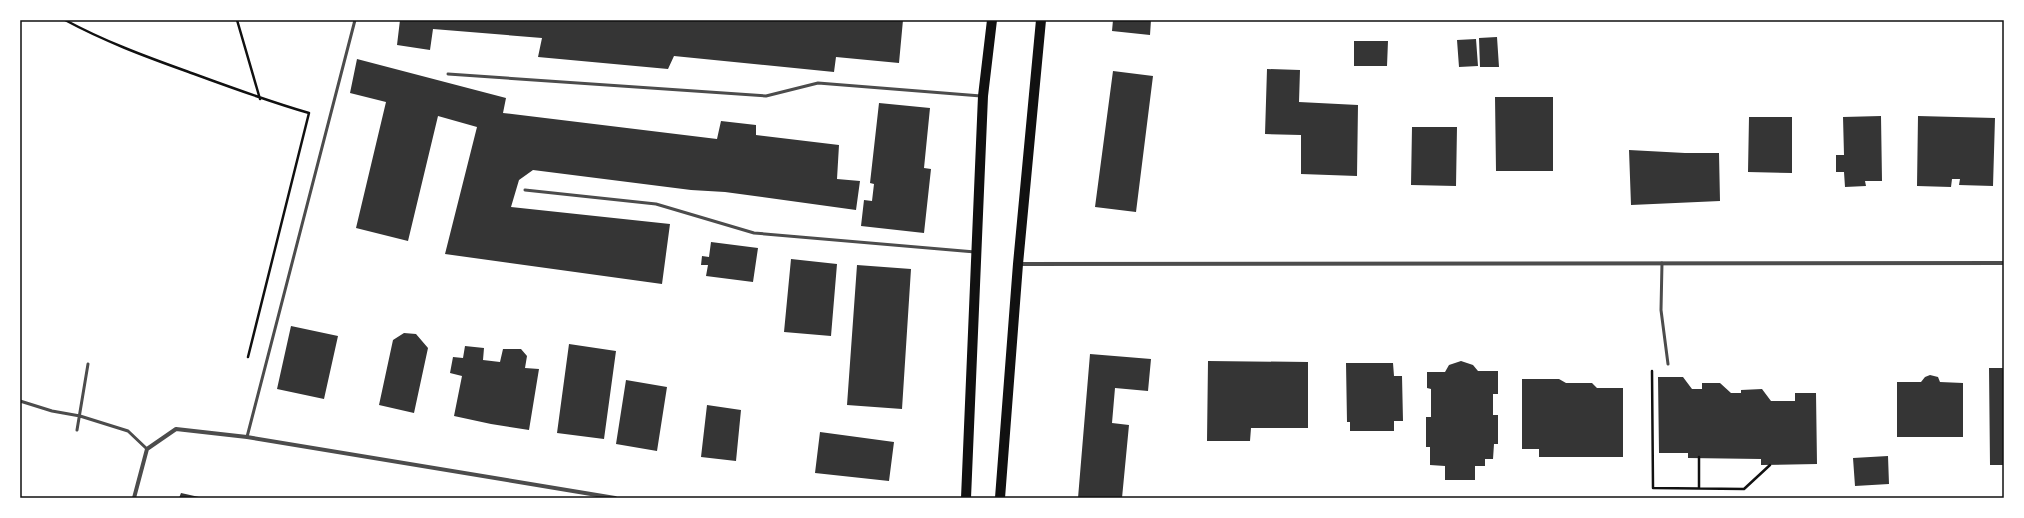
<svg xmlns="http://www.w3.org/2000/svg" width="2024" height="518" font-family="Poppins,sans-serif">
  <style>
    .building { fill: #353535 }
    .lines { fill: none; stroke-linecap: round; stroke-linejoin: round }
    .path { stroke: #111; stroke-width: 2.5 }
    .service { stroke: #4c4c4c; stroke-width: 3 }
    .minor { stroke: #4c4c4c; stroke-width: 4 }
    .primary { stroke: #111; stroke-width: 10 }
    .neatline { fill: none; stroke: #111; stroke-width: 1.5 }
  </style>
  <rect width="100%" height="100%" fill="#fff"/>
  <path class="building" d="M400,20h503l-4,43 -63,-6 -2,15 -160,-16 -6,13 -130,-12 4,-19 -109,-9 -3,21 -33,-5z
    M1113,20h38l-1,15 -38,-4z
    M1497,37l2,30h-19l-1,-29z
    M1476,39l2,27 -19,1 -2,-27z
    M1354,41h34l-1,25h-33z
    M357,59l149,39 -3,15 214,26 4,-18 35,4v10l83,10 -2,34 23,2 -4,29 -131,-18 -34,-2 -158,-20 -14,10 -8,27 159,17 -8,60 -217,-30 32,-127 -39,-11 -30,125 -52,-13 30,-126 -36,-9z
    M1267,69l33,1 -1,32 59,3 -1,71 -56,-2v-39l-36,-1z
    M1113,71l40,5 -17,136 -41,-5z
    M1495,97h58v74h-57z
    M879,103l51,5 -6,60 7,1 -7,64 -63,-7 3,-26 8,1 2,-17 -4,-1z
    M1881,116l1,65h-17l1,5 -21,1 -1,-15h-8v-17h8l-1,-38z
    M1918,116l77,2 -2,68 -34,-1 1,-6h-8l-1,8 -34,-1z
    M1749,117h43v56l-44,-1z
    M1412,127h45l-1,59 -45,-1z
    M1629,150l56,3h34l1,48 -89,4z
    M711,242l47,6 -5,34 -47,-6 2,-11h-7l1,-9 7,1z
    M791,259l46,5 -6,72 -47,-4z
    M857,265l54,4 -9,140 -55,-4z
    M291,326l47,10 -14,63 -47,-10z
    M404,333l12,1 12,14 -14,65 -35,-8 14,-65z
    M569,344l47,7 -12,88 -47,-6z
    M465,346l19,2 -1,12 17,2 3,-13h18l6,7 -2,12 14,1 -10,61 -38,-6 -37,-8 8,-40 -12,-3 3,-16 10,1z
    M1090,354l61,5 -3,32 -33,-3 -3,35 17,2 -7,73h-44z
    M1208,361l100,1v66h-57l-1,13h-43z
    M1461,361l12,4 5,6h20v23h-5v21h5v29h-4l-1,15h-8v7h-10v14h-30v-14l-15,-1v-18h-4v-30h5v-28l-4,-1v-16h18l4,-7z
    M1346,363h47l1,13h8l1,45h-9v10h-44v-9h-3z
    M1989,368h15v97h-14z
    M1930,375l8,2 2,5 23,1v54h-66v-55h24l4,-5z
    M1658,377h25l9,12h10v-6h18l11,10h10v-3l21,-1 9,12h24v-8h21l1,71 -56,1v-6l-73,-1v-5h-29z
    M1522,379h37l7,4h26l5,5h26v69h-84v-8h-17z
    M626,380l41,7 -10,64 -41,-7z
    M707,405l34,5 -5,51 -35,-4z
    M820,432l74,10 -5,39 -74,-8z
    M1888,456l1,28 -34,2 -2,-28z
    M181,493l18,4v1h-20z"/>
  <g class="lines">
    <path class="path" d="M65,20c39,21 79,36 121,51 41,15 81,30 123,42l-61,244
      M237,20l23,79
      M1652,371l1,117 91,1 26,-24
      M1699,457v31"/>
    <path class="service" d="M448,74l318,22 52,-13 163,13
      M525,190l131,14 98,29 221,19
      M1662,263l-1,47 7,54
      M20,401l32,10 28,5 48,15 19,18
      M77,430l11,-66
      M247,437l108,-417"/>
    <path class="minor" d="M1018,264l986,-1
      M134,498l13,-49 29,-20 71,8 368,61"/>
    <path class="primary" d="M966,498l17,-402 9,-76
      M1000,498l18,-234 23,-244"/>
  </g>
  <rect width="2024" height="518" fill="none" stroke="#ffffff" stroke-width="42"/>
  <rect x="21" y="21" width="1982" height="476" class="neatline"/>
</svg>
